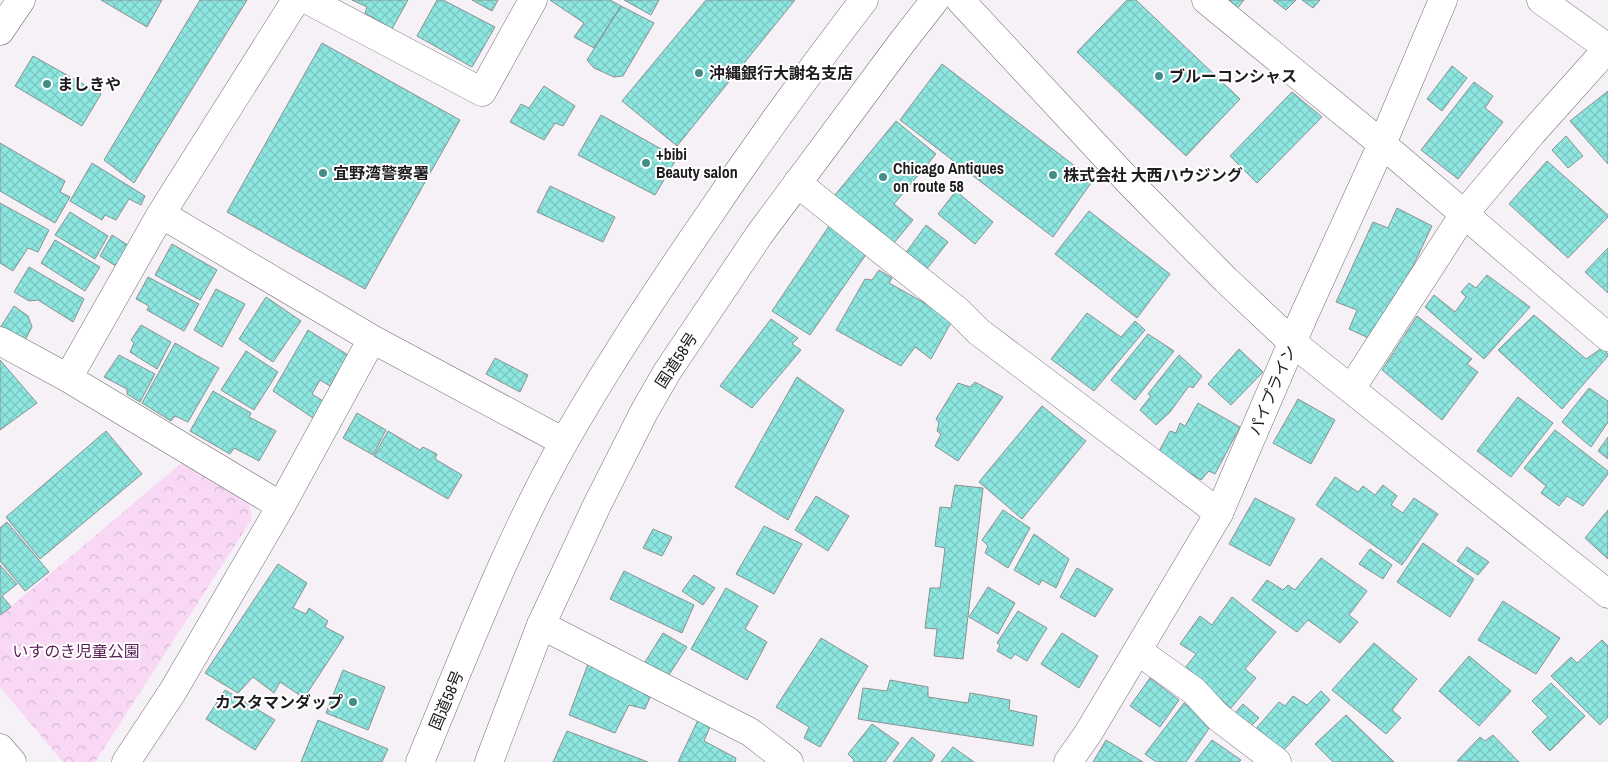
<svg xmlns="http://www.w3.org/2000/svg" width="1608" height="762" font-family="'Archivo Narrow','Noto Sans JP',sans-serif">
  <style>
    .forest { fill: url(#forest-crowns) }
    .building { fill: url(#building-cross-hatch); stroke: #8a9291 }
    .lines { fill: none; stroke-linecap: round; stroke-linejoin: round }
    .minor-casing { stroke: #746f73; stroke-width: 29 }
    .tertiary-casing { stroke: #746f73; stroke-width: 29 }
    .trunk-casing { stroke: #746f73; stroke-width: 29 }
    .minor { stroke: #fff; stroke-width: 28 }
    .tertiary { stroke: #fff; stroke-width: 28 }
    .trunk { stroke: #fff; stroke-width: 28 }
    .poi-dot { fill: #448c87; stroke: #fff; stroke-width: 2 }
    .labels { text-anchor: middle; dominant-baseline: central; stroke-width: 4; stroke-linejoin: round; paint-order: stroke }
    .poi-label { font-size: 16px; font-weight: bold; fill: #1e1c1e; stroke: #fff; text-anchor: start }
    .street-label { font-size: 16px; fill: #1e1c1e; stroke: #fff }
    .park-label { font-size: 16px; fill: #5c205a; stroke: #fff }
  </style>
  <defs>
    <pattern id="forest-crowns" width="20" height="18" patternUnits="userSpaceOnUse" patternTransform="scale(1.25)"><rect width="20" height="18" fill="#f9d8f6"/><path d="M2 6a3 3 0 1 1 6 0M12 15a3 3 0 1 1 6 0" fill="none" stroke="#d5b9d2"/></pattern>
    <pattern id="building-cross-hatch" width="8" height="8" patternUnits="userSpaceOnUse" patternTransform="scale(1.25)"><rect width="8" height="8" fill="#8de6e0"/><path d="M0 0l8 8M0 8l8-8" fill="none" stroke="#79c5c0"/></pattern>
  </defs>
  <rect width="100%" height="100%" fill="#f6f1f6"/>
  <path class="forest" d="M185,460l63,38 4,21 -157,243h-32l-63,-75v-71z"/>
  <path class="building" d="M101,0h61l-15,27z
    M200,0h47l-113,183 -30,-23z
    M352,0h56l-16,29 -27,-16 2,-6z
    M437,0h6l52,27 -23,40 -55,-31z
    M472,0h26l-6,11z
    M550,0h60l11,6 -27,42 -20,-11 10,-14z
    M624,0h35l-8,15z
    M706,0h89l-118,146 -55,-45z
    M1127,0h9l104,99 -54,57 -109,-104z
    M1221,0h23l-8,10z
    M1273,0h23l-10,10z
    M1302,0h18l-7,8z
    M621,6l33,17 -31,53 -9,1 -20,-9 -7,-8z
    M322,43l138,77 -95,169 -138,-77z
    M33,56l68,38 -19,32 -67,-40z
    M942,64l151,116 -40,57 -153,-117z
    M1452,66l15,12 -25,33 -15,-12z
    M1474,82l19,14 -8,12 18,14 -45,57 -37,-29z
    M544,86l31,20 -12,20 -8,-3 -11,17 -34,-18 11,-18 8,4z
    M1608,91v73l-38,-43z
    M1292,92l30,25 -65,66 -27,-27z
    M601,115l76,43 -22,37 -77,-40z
    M896,121l40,33 -42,50 19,16 -24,29 -59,-48z
    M1566,136l17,20 -15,12 -16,-18z
    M0,143l65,38 -5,11 10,5 -15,26 -55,-32z
    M1547,161l61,54v2l-40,41 -59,-54z
    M92,163l53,33 -4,9 -12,-6 -13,21 -11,-5 -3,5 -32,-19z
    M550,186l65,31 -12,25 -66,-30z
    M956,191l37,31 -18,22 -37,-30z
    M0,203l49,27 -11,22 -10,-4 -15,23 -13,-8z
    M1397,208l35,18 -55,116 -28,-13 8,-19 -21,-8 37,-80 15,6z
    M1089,211l81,63 -33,44 -82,-64z
    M70,212l38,24 -13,23 -40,-24z
    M926,225l22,17 -22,28 -21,-16z
    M829,226l38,27 -57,82 -38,-24z
    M112,235l22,14 -12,21 -22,-14z
    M55,240l45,27 -15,24 -44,-28z
    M172,244l45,26 -17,30 -45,-25z
    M1608,248v45l-23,-21z
    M29,267l55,32 -11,23 -35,-22 -9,1 -15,-9z
    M879,270l13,8 -3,5 64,36 -22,40 -16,-12 -14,19 -65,-36 29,-51 7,1z
    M1487,275l43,32 -46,52 -59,-52 9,-12 21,17 11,-15 -5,-5 8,-9 7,5z
    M148,277l51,27 -15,27 -37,-21 2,-4 -13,-7z
    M216,289l29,15 -23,43 -28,-17z
    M266,297l35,24 -28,41 -34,-23z
    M14,306l14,10 4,11 -8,15 -24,-14z
    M1087,313l34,24 14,-16 10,9 -51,61 -43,-32z
    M1534,315l52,44 16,-11 6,6v2l-46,53 -64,-59z
    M1417,316l55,43 -5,5 11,8 -36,48 -60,-50z
    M771,319l27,19 -6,6 9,6 -49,58 -32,-22z
    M141,325l30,17 -14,27 -27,-17 4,-9 -3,-3z
    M308,330l40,25 -18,31 -10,-6 -8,14 11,7 -10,17 -40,-27z
    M1148,334l26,17 -39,49 -24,-20z
    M175,343l44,25 -31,54 -13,-6 -4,5 -29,-18z
    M1239,349l24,23 -32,33 -23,-21z
    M246,351l32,21 -24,38 -33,-20z
    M119,355l36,19 -15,28 -13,-8v-5l-23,-12z
    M1179,355l23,21 -9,12 -4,-2 -19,26 -14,13 -16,-15 11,-14 -3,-2z
    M495,358l33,17 -8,17 -34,-18z
    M0,360l37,43 -37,27z
    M797,377l47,33 -56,110 -53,-33z
    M975,382l28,15 -45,64 -23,-15 6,-12 -4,-3 2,-8 -3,-4 22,-36 12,4z
    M1589,388l19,13v21l-17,25 -29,-25z
    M213,391l38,22 -2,4 27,14 -17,30 -25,-13 -4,6 -40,-23z
    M1518,397l35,26 -42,54 -34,-26z
    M1298,399l37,21 -24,44 -38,-21z
    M1198,403l42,24 -25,47 -6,-3 -8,9 -43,-27 12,-22 6,2 4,-10 5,3z
    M1042,406l44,35 -64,78 -43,-37z
    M357,413l29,17 -13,25 -30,-17z
    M1555,430l53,41v3l-25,32 -16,-10 -8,10 -18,-13 5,-7 -22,-18z
    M106,431l36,43 -102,85 -34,-42z
    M388,431l32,19 3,-3 14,7 -2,5 27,16 -14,24 -74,-43z
    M1608,437v22l-10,-8z
    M1335,477l23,15 5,-6 12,9 8,-10 14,11 -6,9 12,8 11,-15 24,16 -36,51 -86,-60z
    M955,485l28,3 -20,171 -29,-3 3,-27 -12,-1 5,-40h10l5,-40 -10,-2 5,-39 11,1z
    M816,496l33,20 -21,35 -33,-21z
    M1255,498l40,21 -25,47 -41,-22z
    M1003,510l27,18 -22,40 -23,-15 3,-7 -6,-6z
    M1608,510v49l-23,-21z
    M7,522l42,50 -24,19 -25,-30v-33z
    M764,526l38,18 -28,50 -38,-20z
    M653,529l19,8 -10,19 -19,-8z
    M1034,534l35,25 -13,29 -14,-8 -3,5 -25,-15z
    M1423,543l51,36 -24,38 -53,-35z
    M1467,547l22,15 -11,13 -21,-14z
    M1370,549l22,16 -9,14 -24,-15z
    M1321,558l46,33 -18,24 9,7 -18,21 -32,-23 -11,12 -45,-32 15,-20 16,10 5,-5 7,5z
    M278,564l29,19 -14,25 13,6 3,-6 19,13 -3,6 19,10 -40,61 -24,-16 -6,11 -21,-16 -15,16 -33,-20z
    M0,565l17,19 -15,12 9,11 -11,8z
    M1077,568l36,21 -18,28 -35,-20z
    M624,571l70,34 -12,28 -72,-34z
    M694,575l21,13 -12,17 -21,-14z
    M988,587l27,16 -17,31 -29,-17z
    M726,588l32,18 -13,23 22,13 -20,38 -56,-31z
    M1232,597l44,35 -31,37 11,9 -25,30 -46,-40 11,-14 -16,-10 20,-28 12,9z
    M1503,601l57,37 -24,36 -58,-34z
    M1018,611l29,17 -20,33 -12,-7 -4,5 -14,-8 3,-6 -3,-2z
    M663,633l24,14 -22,34 -23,-14z
    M1062,633l36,23 -19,32 -38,-24z
    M821,638l47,28 -48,81 -16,-9 5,-11 -33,-20z
    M1602,640l6,6v71l-8,8 -49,-49 20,-19 6,6z
    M1374,643l43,36 -25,31 9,8 -15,16 -54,-44z
    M1469,656l42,35 -32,35 -40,-35z
    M588,664l63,31 -6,14 -16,-4 -14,28 -46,-18z
    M343,670l42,17 -17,43 -42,-17z
    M1150,678l29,22 -19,27 -30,-21z
    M890,680l38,7v10l40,6 2,-10 40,7 -1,10 28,6 -4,30 -175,-27 5,-31 24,3z
    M1551,683l34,33 -35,35 -18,-19 16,-15 -16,-16z
    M225,690l50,30 -20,30 -49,-31z
    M1321,691l9,9 -49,53 -27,-22 25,-29 6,4 8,-10 14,9z
    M1184,703l28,21 -26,38h-30l-11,-8z
    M1243,704l16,14 -10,10 -16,-13z
    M1346,715l48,47h-61l-18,-18z
    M318,720l70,29 -6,13h-81z
    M698,720l12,7 -6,14 32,17 -1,4h-57z
    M872,724l27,19 -14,19h-32l1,-2 -6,-6z
    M567,731l81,31h-95z
    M1493,735l26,27 -62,-1 23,-24 5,4z
    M912,737l23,18 -4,7h-38z
    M1106,740l37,22h-50z
    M1212,740l29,20 -2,2h-44z
    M953,747l21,15h-33z"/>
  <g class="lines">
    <defs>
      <path id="minor" d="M308,0l174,92 51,-92
        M1206,0l176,144 226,193
        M1541,0l67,48
        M797,183l161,128 21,21 240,181
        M161,214l211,125 192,103
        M0,341l68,37 213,128 -108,185 -47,71
        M68,378l93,-164 135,-214
        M1351,389l113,-175 68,-81 76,-85
        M281,506l91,-167
        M541,625l209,107 39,30
        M1138,651l56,40 24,26 59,45"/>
      <path id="tertiary" d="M960,0l173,186 93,94 67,63 315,251
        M0,31l21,-31
        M0,748l12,14
        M1068,762l21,-30 130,-219 85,-198 78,-171 61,-144"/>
      <path id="trunk" d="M420,762c45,-108 87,-219 144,-320 43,-75 90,-147 139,-218 51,-76 105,-151 161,-224
        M489,762l52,-137 56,-120 47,-93 23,-40 92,-137 141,-190 35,-45"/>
    </defs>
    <use href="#minor" class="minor-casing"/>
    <use href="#tertiary" class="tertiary-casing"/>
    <use href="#trunk" class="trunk-casing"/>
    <use href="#minor" class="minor"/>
    <use href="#tertiary" class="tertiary"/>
    <use href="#trunk" class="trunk"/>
  </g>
  <g class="poi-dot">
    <circle cx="699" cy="73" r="5"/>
    <circle cx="1159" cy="76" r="5"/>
    <circle cx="47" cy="84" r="5"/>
    <circle cx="646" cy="163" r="5"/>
    <circle cx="323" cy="173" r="5"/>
    <circle cx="1053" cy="175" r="5"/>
    <circle cx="883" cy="177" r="5"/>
    <circle cx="353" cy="702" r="5"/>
  </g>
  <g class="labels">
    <g class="poi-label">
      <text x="709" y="73">沖縄銀行大謝名支店</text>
      <text x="1169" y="76">ブルーコンシャス</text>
      <text x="57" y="84">ましきや</text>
      <text x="656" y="154">+bibi<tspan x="656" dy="18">Beauty salon</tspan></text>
      <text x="893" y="168">Chicago Antiques<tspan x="893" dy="18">on route 58</tspan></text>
      <text x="333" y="173">宜野湾警察署</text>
      <text x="1063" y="175">株式会社 大西ハウジング</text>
      <text x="343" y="702" text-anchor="end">カスタマンダップ</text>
    </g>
    <g class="street-label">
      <text transform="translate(676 360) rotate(-57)">国道58号</text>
      <text transform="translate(1272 390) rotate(-67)">パイプライン</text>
      <text transform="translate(446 700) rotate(-67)">国道58号</text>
    </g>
    <g class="park-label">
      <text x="76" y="651">いすのき児童公園</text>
    </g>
  </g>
</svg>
